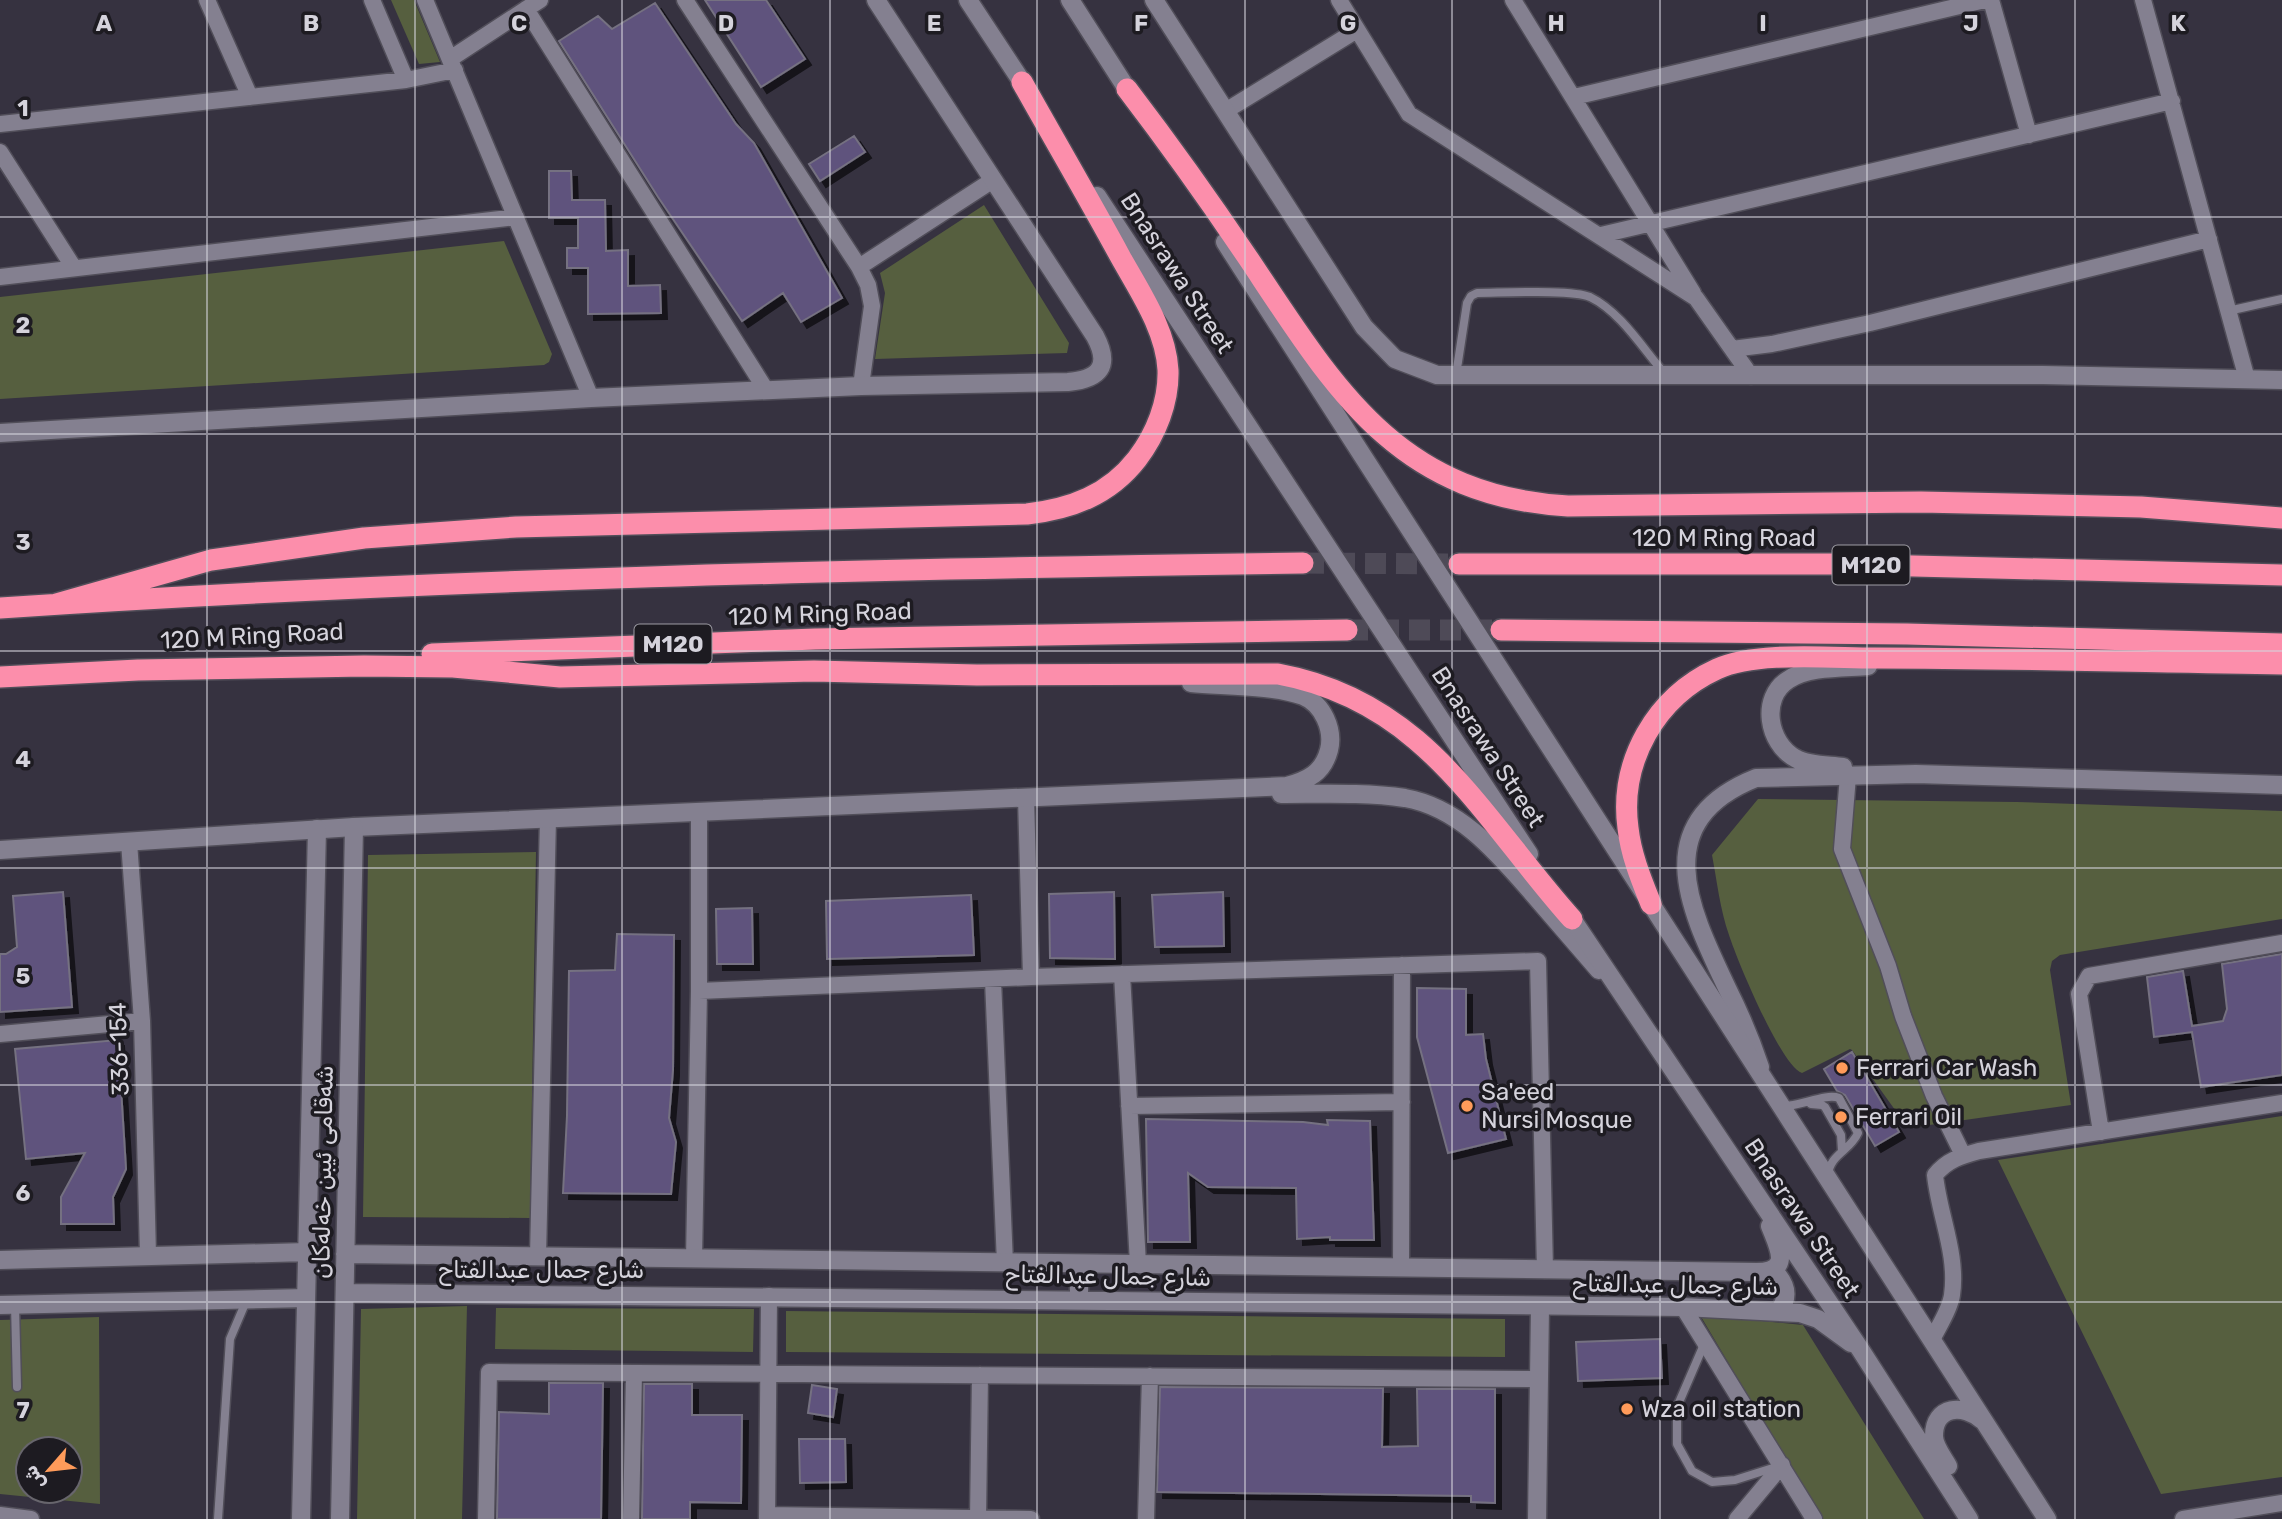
<svg xmlns="http://www.w3.org/2000/svg" width="2282" height="1519" font-family="Rubik,Vazirmatn,sans-serif">
  <style>
    .green { fill: #565f3f; fill-rule: evenodd }
    .building { fill: #5f527d; stroke: #757181; stroke-width: 2; filter: url(#shadow) }
    .lines { fill: none; stroke-linecap: round; stroke-linejoin: round }
    .motorway-tunnel { stroke: #4e4a57; stroke-width: 21; stroke-dasharray: 21 10; stroke-linecap: butt }
    .service-casing { stroke: #514e59; stroke-width: 11 }
    .minor-casing { stroke: #514e59; stroke-width: 19 }
    .tertiary-casing { stroke: #514e59; stroke-width: 21 }
    .secondary-casing { stroke: #514e59; stroke-width: 21 }
    .motorway-casing { stroke: #514e59; stroke-width: 24 }
    .service { stroke: #848090; stroke-width: 8 }
    .minor { stroke: #848090; stroke-width: 16 }
    .tertiary { stroke: #848090; stroke-width: 18 }
    .secondary { stroke: #848090; stroke-width: 18 }
    .motorway { stroke: #fc8eab; stroke-width: 21 }
    .grid { fill: none; stroke: #d5d3dc; stroke-width: 2; stroke-opacity: 0.55 }
    .poi-dot { fill: #ff9b5a; stroke: #1d1b21; stroke-width: 2.5 }
    .labels { text-anchor: middle; dominant-baseline: central; stroke-width: 7; stroke-linejoin: round; paint-order: stroke }
    .shield { fill: #1d1b21; stroke: #9e9ca4; stroke-width: 2 }
    .shield-label { font-size: 23px; font-weight: bold; fill: #d5d3dc }
    .street-label { font-size: 24px; fill: #d5d3dc; stroke: #1d1b21 }
    .poi-label { font-size: 24px; fill: #d5d3dc; stroke: #1d1b21; text-anchor: start }
    .grid-label { font-size: 23px; text-anchor: middle; font-weight: bold; fill: #d5d3dc; stroke: #1d1b21; stroke-width: 7; stroke-linejoin: round; paint-order: stroke }
  </style>
  <defs>
    <filter id="shadow"><feDropShadow dx="6" dy="6" stdDeviation="0" flood-color="#0009"/></filter>
  </defs>
  <rect width="100%" height="100%" fill="#363240"/>
  <path class="green" d="M391,0h23l26,62 -21,2z
    M984,205l85,138 -2,10 -192,6 10,-66 -5,-20z
    M504,241l48,113 -3,8 -5,3 -544,34v-102z
    M1758,799l259,3 265,9v108l-222,36 -8,6 -2,9 21,135 -163,23 -56,-78 -2,-1 -48,24c-21,-7 -65,-113 -73,-138 -9,-25 -12,-54 -17,-80z
    M536,852l-6,366 -167,-1 5,-362z
    M2282,1116v361l-121,17 -163,-334z
    M467,1306l-5,213h-105l4,-210z
    M496,1308l258,1 -1,43 -258,-3z
    M786,1311l719,8v38l-719,-5z
    M1700,1315l103,10 121,194h-103z
    M99,1317l1,187 -100,-10v-174zM28,1449h42v42h-42z"/>
  <path class="building" d="M705,0h61l39,59 -44,28z
    M655,3l81,121 18,19 88,155 -41,24 -18,-29 -41,28 -84,-124 -99,-156 39,-25 14,13z
    M854,136l11,16 -45,29 -11,-17z
    M549,171h22l1,29h33l1,51 22,-1v36l32,-1 1,28 -73,1v-46h-21v-20h11v-30h-29z
    M63,892l9,115 -72,5v-58h6l11,-7 -4,-51z
    M1114,892l1,67 -65,-1 -1,-64z
    M1223,892l1,54 -69,1 -3,-52z
    M971,895l3,60 -147,4 -1,-58z
    M752,908l1,56h-36l-1,-55z
    M617,934l57,1 -1,135 -4,48 7,24 -5,52 -108,-1 4,-77 2,-145 46,-1z
    M2282,954v121l-81,12 -9,-55 -38,5 -7,-60 36,-6 9,55 31,-5 4,-12 -5,-45z
    M1417,988l49,1v46l17,-1 3,25 20,80 -58,14 -31,-116z
    M118,1040l8,129 -13,28 1,27h-53v-27l24,-44 -59,6 -11,-110z
    M1852,1052l47,80 -24,14 -30,-51 -8,-4 -13,-22z
    M1146,1119l157,3 25,3 -1,-5 43,1 4,119h-44v-3l-33,2 -1,-51 -88,-1 -20,-14 2,69h-42z
    M1660,1339l2,39 -84,3 -2,-39z
    M549,1383h54l-2,136h-104l2,-107 50,2z
    M644,1384h48v31h50l-1,88 -51,-1v17h-48z
    M812,1385l25,4 -4,28 -25,-4z
    M1160,1387l223,1 -1,59 36,-1 -1,-57h78v114l-24,-1v-6l-314,-4z
    M799,1439h46l1,43 -46,1z"/>
  <g class="lines">
    <path class="motorway-tunnel" d="M1303,563l156,1
      M1347,630h154"/>
    <defs>
      <path id="service" d="M2228,311l54,-12
        M1456,375l11,-72 4,-7 6,-3c24,0 95,-4 113,4 31,15 53,52 75,77
        M1811,1104l11,1 3,2 16,28 1,16
        M1783,1106c18,0 43,-13 56,-8l19,35c-8,18 -28,21 -30,42
        M15,1305l2,82
        M1705,1342l-28,65v37l15,27 20,11 23,-2 41,-13
        M218,1519l12,-180 17,-40"/>
      <path id="minor" d="M207,0l43,97
        M372,0l34,80
        M425,0l166,398
        M685,0l174,267 9,18 4,21 -11,80
        M1339,0l70,114 287,184 55,78
        M1513,0l180,293
        M1991,0l38,135
        M2143,0l104,379
        M526,9l240,381
        M450,59l90,-59
        M1574,97l411,-97
        M1227,110l130,-80
        M0,124l406,-44 49,-10
        M0,152l74,116
        M1601,235l571,-134
        M859,267l134,-87
        M0,277l516,-60
        M1732,349l40,-5 98,-21 339,-84
        M1848,776l-6,73 46,117 15,50 31,80 29,59
        M1026,798l5,179
        M129,842l13,179 6,234
        M1122,974l16,290
        M993,980l12,283
        M699,991l332,-14 507,-16 7,309
        M0,1034l142,-13
        M1129,1106l273,-4
        M2101,1132l-22,-138 10,-18 193,-33
        M538,1256l10,-438
        M694,1259l5,-268v-179
        M1401,1268l1,-303
        M1683,1307l131,212
        M1932,1340c6,-13 18,-30 20,-45 6,-41 -13,-80 -17,-120 12,-15 26,-19 44,-24l303,-48
        M0,1515l31,4
        M767,1515l264,4
        M978,1518l2,-143
        M486,1519l3,-147 1050,7
        M631,1519l3,-146
        M767,1519l2,-223
        M1146,1519l4,-143
        M1737,1519l45,-54
        M2183,1519l99,-16"/>
      <path id="tertiary" d="M1154,0l210,327 31,32 42,16h606l239,5
        M0,433l591,-35 270,-12 207,-4c32,-3 43,-16 27,-46l-219,-336
        M1843,767c-15,-2 -35,-1 -48,-9 -27,-15 -35,-60 -7,-78 20,-14 56,-12 80,-14
        M1281,794c41,0 84,-2 124,4 57,10 95,58 131,99 21,24 42,49 63,73
        M0,850l354,-23 933,-41c21,-6 36,-13 42,-36 5,-20 -6,-46 -26,-54 -29,-11 -80,-10 -112,-13
        M1760,1067c-9,-27 -20,-53 -33,-79 -37,-78 -81,-166 29,-210l160,-4 366,11
        M1537,1519l3,-212"/>
      <path id="secondary" d="M968,0l62,94
        M1070,0l64,100
        M1097,196l432,658
        M1225,242l822,1277
        M1566,910l294,439 109,170
        M345,1254l1412,18c35,-1 22,-23 13,-46
        M0,1260l307,-8
        M1079,1264v36
        M1773,1270c13,13 17,26 6,41
        M345,1293l1338,14 117,6 18,6 33,24
        M0,1305l306,-7
        M1948,1466c-5,-9 -14,-20 -14,-30 0,-31 30,-32 48,-16
        M301,1519l16,-690
        M340,1519l14,-692"/>
      <path id="motorway" d="M1127,89c42,55 82,111 121,169 86,129 148,238 320,248l353,-4 220,5 141,11
        M1459,564h375l448,11
        M56,604l155,-44 153,-22 152,-11 511,-13c44,-5 82,-19 110,-55 19,-25 32,-57 31,-89 -2,-40 -28,-78 -47,-112 -32,-59 -66,-117 -99,-176
        M0,608c434,-29 868,-39 1303,-45
        M1501,630l406,4 375,10
        M432,654l383,-15 532,-9
        M0,677l138,-7 226,-4 89,1 107,10 254,-6 163,4 301,-1c148,27 203,143 294,245
        M1651,904c-10,-25 -20,-49 -23,-76 -9,-67 28,-131 89,-159 38,-18 114,-11 157,-11 136,0 272,4 408,6"/>
    </defs>
    <use href="#service" class="service-casing"/>
    <use href="#minor" class="minor-casing"/>
    <use href="#tertiary" class="tertiary-casing"/>
    <use href="#secondary" class="secondary-casing"/>
    <use href="#motorway" class="motorway-casing"/>
    <use href="#service" class="service"/>
    <use href="#minor" class="minor"/>
    <use href="#tertiary" class="tertiary"/>
    <use href="#secondary" class="secondary"/>
    <use href="#motorway" class="motorway"/>
  </g>
  <path class="grid" d="M207,0v1519M415,0v1519M622,0v1519M830,0v1519M1037,0v1519M1245,0v1519M1452,0v1519M1660,0v1519M1867,0v1519M2075,0v1519M0,217h2282M0,434h2282M0,651h2282M0,868h2282M0,1085h2282M0,1302h2282"/>
  <g class="poi-dot">
    <circle cx="1842" cy="1068" r="7"/>
    <circle cx="1467" cy="1106" r="7"/>
    <circle cx="1841" cy="1117" r="7"/>
    <circle cx="1627" cy="1409" r="7"/>
  </g>
  <g class="labels">
    <g class="shield">
      <rect x="1832.5" y="545.5" width="77" height="39" rx="5"/>
      <rect x="634.5" y="624.5" width="77" height="39" rx="5"/>
    </g>
    <g class="shield-label">
      <text x="1871" y="565">M120</text>
      <text x="673" y="644">M120</text>
    </g>
    <g class="street-label">
      <text transform="translate(1177 273) rotate(57)">Bnasrawa Street</text>
      <text x="1724" y="538">120 M Ring Road</text>
      <text transform="translate(820 614) rotate(-2)">120 M Ring Road</text>
      <text transform="translate(252 636) rotate(-3)">120 M Ring Road</text>
      <text transform="translate(1488 747) rotate(57)">Bnasrawa Street</text>
      <text transform="translate(119 1049) rotate(-92)">336-154</text>
      <text transform="translate(323 1172) rotate(-89)">شەقامی ئیبن خەلەکان</text>
      <text transform="translate(1802 1218) rotate(56)">Bnasrawa Street</text>
      <text x="541" y="1270">شارع جمال عبدالفتاح</text>
      <text transform="translate(1108 1276) rotate(1)">شارع جمال عبدالفتاح</text>
      <text transform="translate(1675 1285) rotate(1)">شارع جمال عبدالفتاح</text>
    </g>
    <g class="poi-label">
      <text x="1856" y="1068">Ferrari Car Wash</text>
      <text x="1481" y="1092">Sa'eed<tspan x="1481" dy="28">Nursi Mosque</tspan></text>
      <text x="1855" y="1117">Ferrari Oil</text>
      <text x="1641" y="1409">Wza oil station</text>
    </g>
  </g>
  <g class="grid-label">
    <text x="104" y="31">A</text>
    <text x="311" y="31">B</text>
    <text x="519" y="31">C</text>
    <text x="726" y="31">D</text>
    <text x="934" y="31">E</text>
    <text x="1141" y="31">F</text>
    <text x="1348" y="31">G</text>
    <text x="1556" y="31">H</text>
    <text x="1763" y="31">I</text>
    <text x="1971" y="31">J</text>
    <text x="2178" y="31">K</text>
    <text x="23" y="116">1</text>
    <text x="23" y="333">2</text>
    <text x="23" y="550">3</text>
    <text x="23" y="767">4</text>
    <text x="23" y="984">5</text>
    <text x="23" y="1201">6</text>
    <text x="23" y="1418">7</text>
  </g>
  <g transform="translate(49 1470) rotate(242)"><circle r="33" fill="#1d1b21" stroke="#67656c" stroke-width="2"/>
  <path d="M0-5L12 26L0 18L-12 26Z" fill="#ff9b5a"/>
  <text y="-10" font-size="19" font-weight="bold" text-anchor="middle" fill="#d5d3dc">ش</text>
  </g>
</svg>
